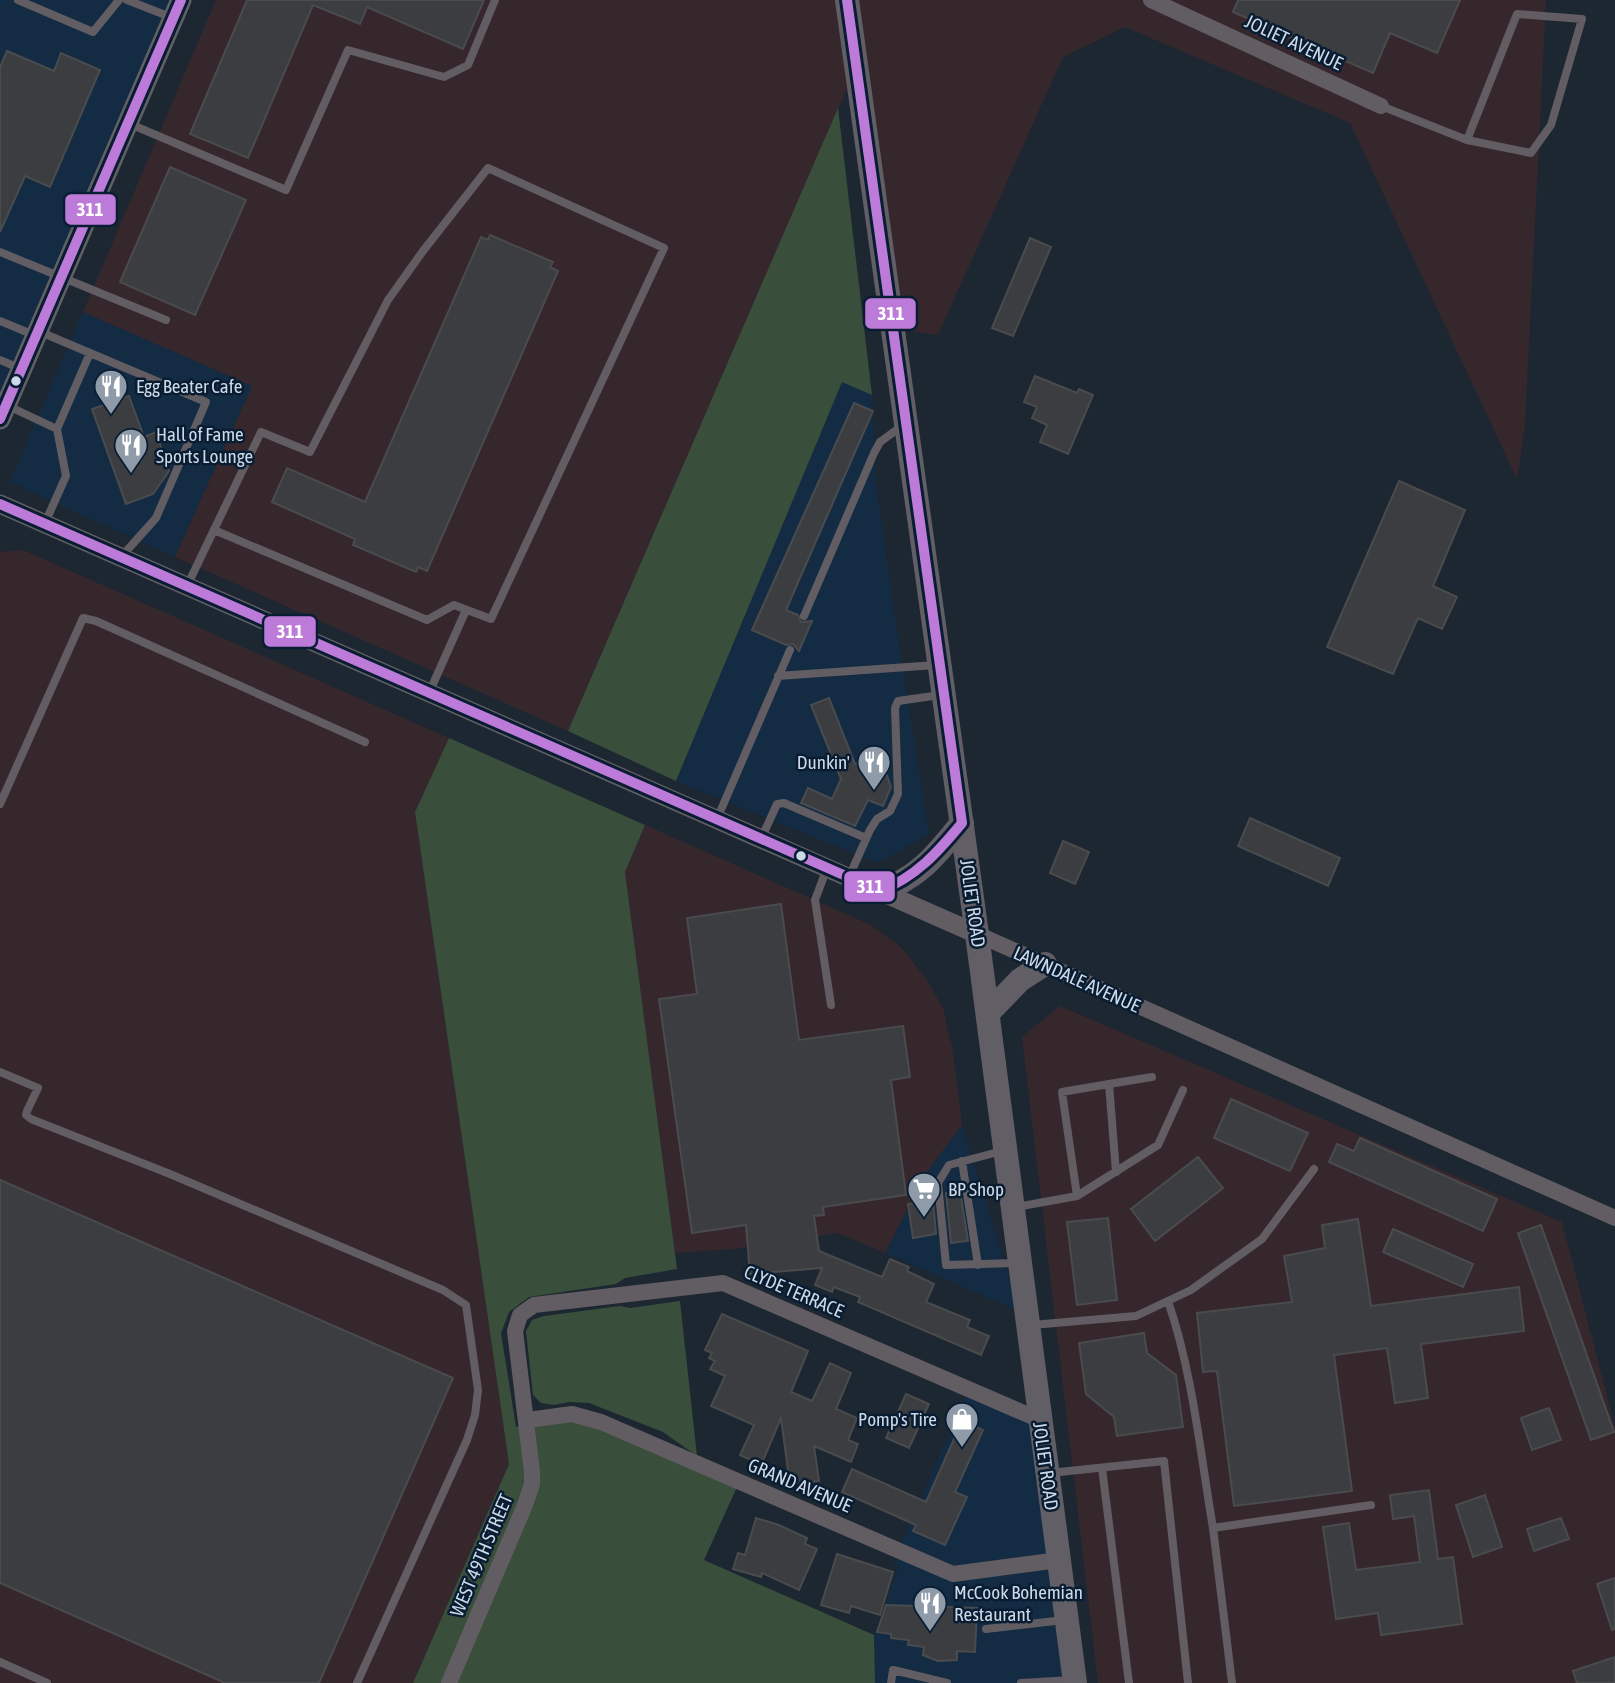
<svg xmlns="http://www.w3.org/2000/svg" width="1615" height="1683" font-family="'Asap Condensed',sans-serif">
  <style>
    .built { fill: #142b44 }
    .industrial { fill: #36272d }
    .green { fill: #394f3b }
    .building { fill: #3b3d40; stroke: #4a4b4d; stroke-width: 2 }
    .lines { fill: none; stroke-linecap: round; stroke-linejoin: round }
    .service { stroke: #625d62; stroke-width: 8 }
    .minor { stroke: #625d62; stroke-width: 16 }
    .tertiary { stroke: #625d62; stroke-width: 19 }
    .secondary { stroke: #636065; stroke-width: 21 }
    .primary { stroke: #615e65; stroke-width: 24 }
    .bus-1-casing { stroke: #091d32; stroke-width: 16 }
    .bus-1 { stroke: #bd7bd9; stroke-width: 10 }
    .bus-dot { fill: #cdd9e8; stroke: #091d32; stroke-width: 2.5 }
    .labels { text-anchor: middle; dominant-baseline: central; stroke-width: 5; stroke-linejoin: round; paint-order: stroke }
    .street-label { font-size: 19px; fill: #cdd9e8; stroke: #091d32 }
    .poi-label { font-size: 19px; fill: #cdd9e8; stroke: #091d32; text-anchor: start }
    .line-badge { stroke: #091d32; stroke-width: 2.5 }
    .badge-label { font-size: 19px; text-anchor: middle; font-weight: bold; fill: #fff }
  </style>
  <rect width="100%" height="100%" fill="#1c2732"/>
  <path class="built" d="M0,0h176l-176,404z
    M83,312l169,74 -77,171 -165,-75z
    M842,381l30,14 4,89 25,176 28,174 -51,29 -202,-82z
    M962,1125l57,186 -134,-58 41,-80z
    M971,1383l60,26 35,274h-191l-1,-48 25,-69 -6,-4z"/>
  <path class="industrial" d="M216,0h1330l-21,425 -8,54 -167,-356 -225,-96 -62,30 -125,278 -39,-6 -39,-270 -292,672 -393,-174 77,-171 -169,-74z
    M23,550l426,188 -34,74 94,652 -96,219h-413v-1131z
    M645,825l226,100 31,23 25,32 16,28 10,44 9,73 -36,48 -41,80 -47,-20 -106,16 -57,4 -50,-381z
    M1060,1006l502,216 53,205v256h-517l-76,-646z"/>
  <path class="green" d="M838,108l34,287 -30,-13 -166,399 -108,-50z
    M449,738l196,87 -20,47 52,397 -52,9 -9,6 -87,13 -20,15 -8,21 15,94 54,-10 167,70 -33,73 170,75 1,48h-462l96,-219 -94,-652z
    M680,1301l17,155 -34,-24 -74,-29 -19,-1 -16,3 -13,-2 -8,-8 -7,-64 6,-11 12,-4 76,-10 10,2z"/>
  <path class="building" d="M247,0h237l-21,49 -96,-42 -7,17 -47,-19 -65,153 -58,-24z
    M1238,0h222l-23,53 -47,-20 -17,40 -140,-61z
    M7,51l47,20 7,-18 39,17 -50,117 -25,-11 -25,56v-165z
    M170,167l76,33 -51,115 -75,-33z
    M490,235l63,27 -3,5 8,4 -131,300 -9,-4 -2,5 -63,-27 2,-6 -83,-37 15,-34 78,34 116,-265 7,3z
    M1030,238l21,9 -38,89 -21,-8z
    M1035,376l42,17 2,-4 14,6 -25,59 -28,-12 7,-17 -15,-7 5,-11 -13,-5z
    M129,396l15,41 12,-5 13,39 -16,23 -27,10 -34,-95z
    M854,403l19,8 -87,199 12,5 3,7 11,-1 -13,30 -6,-7 -7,1 -34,-15z
    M1399,481l66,29 -32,76 24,11 -15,32 -24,-11 -25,56 -66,-27z
    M829,698l26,66 25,-8 11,31 -8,19 -15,-6 -13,26 -54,-23 7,-15 24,11 9,-20 -30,-74z
    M1250,818l90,40 -12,28 -90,-40z
    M1063,841l26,11 -14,32 -25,-11z
    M781,904l18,136 104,-14 7,51 -19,3 15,115 -83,12 1,8 -10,1 5,35 63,26 8,-18 19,8 -2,4 27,13 -8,18 44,18 -3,7 22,9 -8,19 -123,-53 2,-5 -26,-10 -2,5 -17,-7 7,-17 -72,6 -4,-49 -54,8 -33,-234 38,-5 -10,-76z
    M1231,1099l77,34 -18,38 -76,-33z
    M1360,1138l137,61 -14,32 -154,-69 8,-18 17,7z
    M1198,1157l25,31 -68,53 -24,-32z
    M0,1180l453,198 -134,305h-94l-225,-100z
    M960,1191l8,50 -17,2 -5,-50z
    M933,1200l3,34 -23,4 -5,-34z
    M1108,1218l9,82 -40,5 -10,-83z
    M1358,1219l13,87 148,-19 5,44 -103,13 7,54 -33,5 -8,-55 -53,7 18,136 -118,15 -17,-135 -14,1 -6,-59 95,-11 -8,-46 41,-8 -3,-23z
    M1541,1225l73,207 -23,8 -73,-207z
    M1393,1229l80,35 -10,23 -80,-35z
    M722,1314l86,37 -17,41 21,9 18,-38 21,10 -15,36 21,9 -9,22 10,4 -7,18 -37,-16 5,35 -29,4 -9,-67 -20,47 -21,-10 14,-30 -43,-19 14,-30 -15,-7 5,-8 -6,-3 3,-5 -7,-3z
    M1144,1333l3,20 29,22 7,52 -66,9 -3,-19 -28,-23 -7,-51z
    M906,1394l23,10 -20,44 -23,-10z
    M1549,1408l12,32 -29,10 -11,-32z
    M962,1421l21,9 -28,62 12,5 -22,48 -32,-14 3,-6 -74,-33 10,-23 74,33z
    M1429,1490l9,69 15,-2 9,67 -81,11 -3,-22 -42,6 -13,-92 26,-4 7,47 64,-8 -6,-46 -21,3 -3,-24z
    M1485,1495l17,52 -29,10 -17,-52z
    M756,1518l23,7 28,13 -2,6 12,5 -18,41 -37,-17 -1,4 -28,-8 5,-16 7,2z
    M1561,1518l8,21 -35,12 -7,-22z
    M837,1554l56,18 -13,43 -29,-9 -2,7 -28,-8z
    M1615,1578v51l-3,1 -15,-46z
    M886,1605l91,3 -2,44 -18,-1v9l-19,1 -15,-6 1,-8 -16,-2 1,-5 -18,-2v-4l-14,-2z
    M1615,1657v26h-38l-4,-12z"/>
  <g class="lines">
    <path class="service" d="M18,0l75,32 26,-32
      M127,0l46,18
      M1381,106l86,34 50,-126 65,5 -31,106 -20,28 -64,-13
      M130,124l156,66 62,-140 96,27 24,-12 27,-65
      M0,252l166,68
      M0,321l34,14
      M38,331l168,71 -50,116 -35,39
      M0,360l19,8
      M6,405l51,24
      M45,523l21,-47 -9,-47 33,-76
      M187,586l74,-154 49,20 78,-152 35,-49 65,-83 176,80 -173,371 -37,-14 -27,15 -213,-90
      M804,616l70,-163 6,-11 22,-16
      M778,676l158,-11
      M429,693l37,-83
      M0,804l83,-186 13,3 269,121
      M717,819l73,-169
      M761,839l16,-35 7,-1 82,35
      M827,868l-12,32 16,105
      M849,877l21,-47 7,-11 13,-8 8,-17 -3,-86 3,-7 42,-6
      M0,1072l38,16 -11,23 -1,4 5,4 139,55 273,116 23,15 12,85 -3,25 -8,25 -110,243
      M1109,1084l43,-7
      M1002,1151l-53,14 -11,18 8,82 71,-2
      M962,1161l16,104
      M1077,1196l-15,-104 47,-8 7,88
      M1016,1207l61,-11 81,-51 25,-55
      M1168,1301c25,73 32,151 45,227l158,-23
      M1032,1325l104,-9 55,-26 71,-51 52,-70
      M1102,1468l27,215
      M1050,1473l114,-12 24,222
      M1213,1528l19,155
      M986,1629l78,-9
      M0,1662l47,21
      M891,1683l2,-13 54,13
      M1021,1683l51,-3"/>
    <path class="minor" d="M1151,0l230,106
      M977,934l638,284
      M528,1420l44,-6 29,8 352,152 106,-14
      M449,1683l76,-178 7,-21v-12l-17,-141 5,-16 14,-10 189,-22 317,137"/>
    <path class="tertiary" d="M0,504l977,430"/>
    <path class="secondary" d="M0,419l181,-419"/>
    <path class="primary" d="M847,0l130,934 98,749
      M880,891c39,-13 57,-37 82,-68
      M988,1013l32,-33 25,-16"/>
    <defs>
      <path id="bus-1" d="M0,419l181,-419
        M0,504l880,387c36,-14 58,-39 82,-68l-115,-823"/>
    </defs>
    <use href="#bus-1" class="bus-1-casing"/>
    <use href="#bus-1" class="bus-1"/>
  </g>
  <defs>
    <symbol id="restaurant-pin" viewBox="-11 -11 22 30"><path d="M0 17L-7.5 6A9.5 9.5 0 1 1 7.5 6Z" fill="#8f9ba8" stroke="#091d32"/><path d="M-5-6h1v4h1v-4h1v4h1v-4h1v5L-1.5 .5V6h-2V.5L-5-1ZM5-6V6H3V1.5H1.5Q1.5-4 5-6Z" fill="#fff"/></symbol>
    <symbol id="supermarket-pin" viewBox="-11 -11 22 30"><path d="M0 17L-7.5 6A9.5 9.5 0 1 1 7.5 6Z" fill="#8f9ba8" stroke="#091d32"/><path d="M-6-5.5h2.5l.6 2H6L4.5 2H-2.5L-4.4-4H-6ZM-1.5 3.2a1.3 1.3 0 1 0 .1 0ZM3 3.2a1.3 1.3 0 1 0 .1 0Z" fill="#fff"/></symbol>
    <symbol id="shop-pin" viewBox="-11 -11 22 30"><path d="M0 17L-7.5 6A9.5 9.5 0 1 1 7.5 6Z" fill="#8f9ba8" stroke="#091d32"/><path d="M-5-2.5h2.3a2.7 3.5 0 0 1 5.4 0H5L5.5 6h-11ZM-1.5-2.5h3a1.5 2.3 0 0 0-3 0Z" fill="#fff"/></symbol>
  </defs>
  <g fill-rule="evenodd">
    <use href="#restaurant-pin" x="92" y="367" width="38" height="52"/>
    <use href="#restaurant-pin" x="112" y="426" width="38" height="52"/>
    <use href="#restaurant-pin" x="855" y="743" width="38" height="52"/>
    <use href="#supermarket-pin" x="905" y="1170" width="38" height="52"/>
    <use href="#shop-pin" x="943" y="1400" width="38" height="52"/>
    <use href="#restaurant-pin" x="911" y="1584" width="38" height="52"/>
  </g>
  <g class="bus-dot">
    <circle cx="16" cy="381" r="6"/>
    <circle cx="801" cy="856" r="6"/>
  </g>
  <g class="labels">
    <g class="street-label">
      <text transform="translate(1294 42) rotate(25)">JOLIET AVENUE</text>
      <text transform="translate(973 903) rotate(82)">JOLIET ROAD</text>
      <text transform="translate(1077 979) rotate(24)">LAWNDALE AVENUE</text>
      <text transform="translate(794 1291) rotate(23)">CLYDE TERRACE</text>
      <text transform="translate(1046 1466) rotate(82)">JOLIET ROAD</text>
      <text transform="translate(800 1485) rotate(23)">GRAND AVENUE</text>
      <text transform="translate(481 1555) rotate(-67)">WEST 49TH STREET</text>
    </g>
    <g class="poi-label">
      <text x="136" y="386">Egg Beater Cafe</text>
      <text x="156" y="434">Hall of Fame<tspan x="156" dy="22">Sports Lounge</tspan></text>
      <text x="850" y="762" text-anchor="end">Dunkin'</text>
      <text x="948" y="1189">BP Shop</text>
      <text x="937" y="1419" text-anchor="end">Pomp's Tire</text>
      <text x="954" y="1592">McCook Bohemian<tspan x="954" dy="22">Restaurant</tspan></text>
    </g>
  </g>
  <g class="line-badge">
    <rect x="64" y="193" width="53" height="33" rx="7" fill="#bd7bd9"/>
    <rect x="864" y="297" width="53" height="33" rx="7" fill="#bd7bd9"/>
    <rect x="263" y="615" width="54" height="33" rx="7" fill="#bd7bd9"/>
    <rect x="843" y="870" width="53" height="33" rx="7" fill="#bd7bd9"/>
  </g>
  <g class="badge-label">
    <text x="90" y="216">311</text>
    <text x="891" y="320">311</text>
    <text x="290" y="638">311</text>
    <text x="870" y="893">311</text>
  </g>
</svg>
